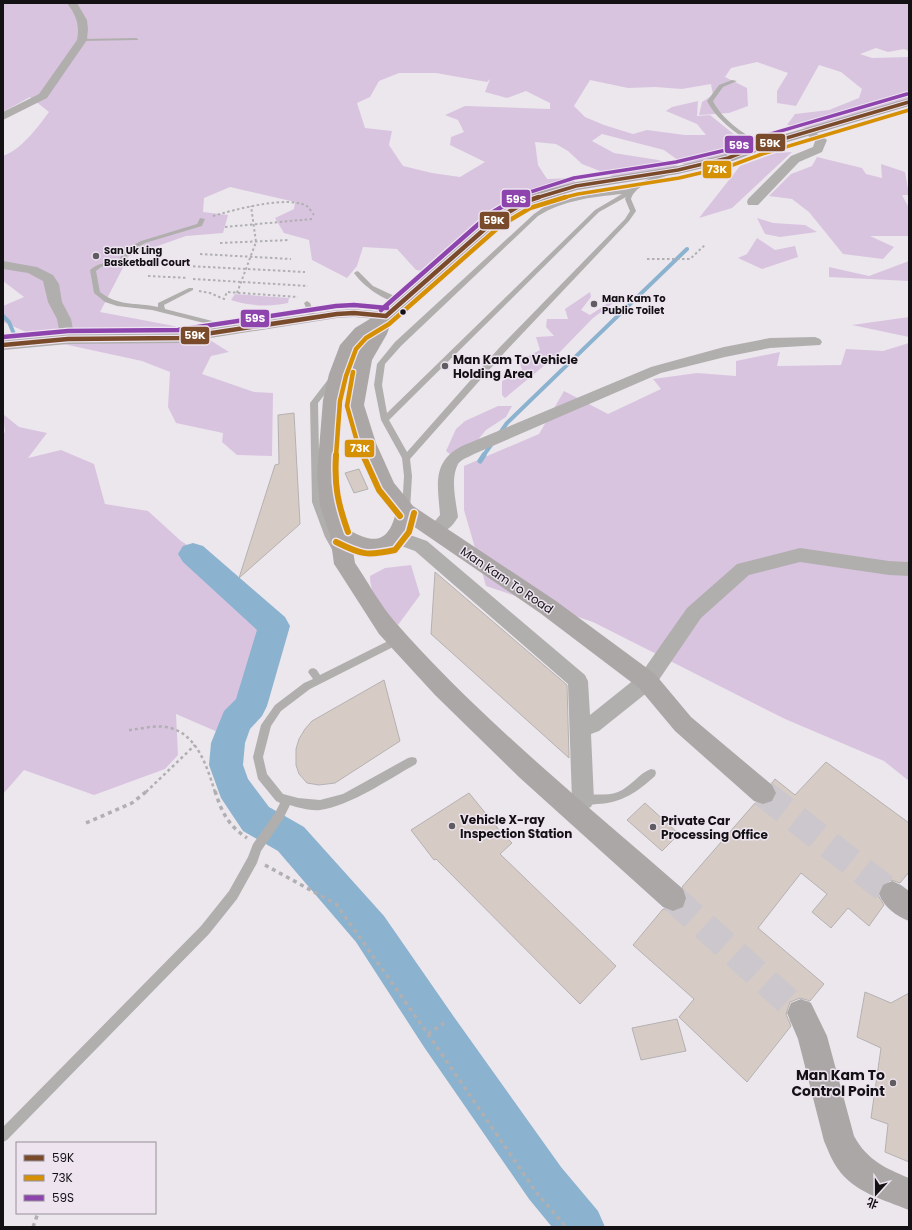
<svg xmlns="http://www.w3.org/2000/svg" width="912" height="1230" font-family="Poppins,'Noto Sans SC',sans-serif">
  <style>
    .green { fill: #d9c4e0; fill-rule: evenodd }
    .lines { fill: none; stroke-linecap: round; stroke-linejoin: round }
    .stream-far1 { stroke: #8bb2ce; stroke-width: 4 }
    .stream { stroke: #8bb2ce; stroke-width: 5 }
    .river { fill: #8bb2ce; fill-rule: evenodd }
    .building { fill: #d6ccc5; stroke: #b5b1b2 }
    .primary-tunnel { stroke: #ccc7cd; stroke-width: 28; stroke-dasharray: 28 14; stroke-linecap: butt }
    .path-far2 { stroke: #b0afb1; stroke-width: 2; stroke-dasharray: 2.5 2.5; stroke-linecap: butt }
    .path-far1 { stroke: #b0afb1; stroke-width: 2.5; stroke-dasharray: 3 3; stroke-linecap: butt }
    .path { stroke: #b0afb1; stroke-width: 3.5; stroke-dasharray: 4 4; stroke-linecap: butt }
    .service { fill: #b1afae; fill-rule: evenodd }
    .minor { fill: #b1afae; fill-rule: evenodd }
    .primary { fill: #aba7a7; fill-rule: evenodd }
    .bus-1-far1-casing { stroke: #ede4f0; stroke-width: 5.5 }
    .bus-1-casing { stroke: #ede4f0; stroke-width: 7 }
    .bus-2-far2-casing { stroke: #ede4f0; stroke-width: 5.5 }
    .bus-2-far1-casing { stroke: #ede4f0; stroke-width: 7 }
    .bus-2-casing { stroke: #ede4f0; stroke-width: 9 }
    .bus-3-far1-casing { stroke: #ede4f0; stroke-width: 5.5 }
    .bus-3-casing { stroke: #ede4f0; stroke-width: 7 }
    .bus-1-far1 { stroke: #7a4b2a; stroke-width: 3.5 }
    .bus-1 { stroke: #7a4b2a; stroke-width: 4.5 }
    .bus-2-far2 { stroke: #d59003; stroke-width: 3.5 }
    .bus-2-far1 { stroke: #d59003; stroke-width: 4.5 }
    .bus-2 { stroke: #d59003; stroke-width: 6 }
    .bus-3-far1 { stroke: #8e44ad; stroke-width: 3.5 }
    .bus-3 { stroke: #8e44ad; stroke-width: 4.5 }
    .poi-dot { fill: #605c61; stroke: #ede4f0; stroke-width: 1.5 }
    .bus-dot { fill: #141115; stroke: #ede4f0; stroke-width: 1.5 }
    .labels { text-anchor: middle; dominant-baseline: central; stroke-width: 3; stroke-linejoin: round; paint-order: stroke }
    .far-poi-label { font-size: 10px; font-weight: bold; fill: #141115; stroke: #ede4f0; text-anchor: start }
    .poi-label { font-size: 12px; font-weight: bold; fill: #141115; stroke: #ede4f0; text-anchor: start }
    .street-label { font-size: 12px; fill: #141115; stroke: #ede4f0 }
    .near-poi-label { font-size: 14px; font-weight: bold; fill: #141115; stroke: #ede4f0; text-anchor: end }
    .line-badge { stroke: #ede4f0; stroke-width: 1.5 }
    .badge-label { font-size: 11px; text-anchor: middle; font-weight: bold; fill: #fff }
  </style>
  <rect width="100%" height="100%" fill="#ece7ed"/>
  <path class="green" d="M3,3h906v48l-5,-2 -16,3 -12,-4 -16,6 12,4 37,-1v44l-92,29 -30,-5 8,-11 34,-4 30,-12 3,-9 -21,-17 -22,-7 -23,41 -19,-3v-12l11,-18 -31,-11 -26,6 -6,9 22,11 1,18 -19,7 -30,2 3,-13 11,-7 -2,-11 -29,5 -27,-2 -27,1 -38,-8 -16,26 11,11 19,8 29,9 14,-4 38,5h21l-9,-11 -31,-13 6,-4 26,-6 -1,15 13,-1 31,25 6,12 -57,17 -26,-19 -62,-16 -10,7 22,12 44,7 24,7 -67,10 -33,-13 -14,-13 -12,-7 -21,-2 3,23 9,14 26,-1 3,6 -53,15 -92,73 -15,-2 -19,-21 -34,-2 -6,19 -10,12 -35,-18 -3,-20 -25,-7 -9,-15 19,-9 1,-7 -65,-15 -26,11 -1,14 25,3 -5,18 -37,3 -57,20 -29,56 74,14 31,11 24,15 -18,4 -9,18 52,18 19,1 -1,63 -35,-1 -15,-13 1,-9 -47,-10 -8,-16 2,-35 -28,-11 -97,-21 -42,-18v-16l21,-9 -21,-16v-125c19,-7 34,-28 46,-44l-19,-15 -27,15zM399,73h37l51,9 3,-3 -5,13 22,6 19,-7 24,12v6l-85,-3 -20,9 13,5 6,12 -13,5 -1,8 35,17 -25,15 -28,-4 -29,-7 -14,-21 3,-14 -27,-3 -8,-25 13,-6 9,-16z
    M792,152l-60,56 -33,10 41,-52 36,-13z
    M817,157l45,11 4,6 16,4 -1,-14 24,8 4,23h-7l7,13v28h-39l24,11 -11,12 -40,-5 -34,-42 -17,-13 -23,-3 22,-22 21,-8z
    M757,218l16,5 32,2 12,7 -37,5 -15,-3z
    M757,238l18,12 20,-4 3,11 -36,12 -24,-11 9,-4z
    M909,261v20l-80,-4v-10l40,9z
    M590,292l1,5 -10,13 9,5 21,-14 1,3 -19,14 -37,38 -51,42 -3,-3v-14l21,-9 -4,-11 21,-11 -4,-13 18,-1 -8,-9 1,-8h21l-3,-10z
    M235,294l54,4 -1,5c-17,4 -41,3 -57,-3z
    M909,317v20l-57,-12z
    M909,343v438l-25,-20 -99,-42 -192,-97 -107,-36 -22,-76v-44l75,-32 25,-43 44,23 53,-25 -8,-10 44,-6 39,3v-15l44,-9 -3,14 64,-1 5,-16 37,2z
    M498,406h14l-6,11 -20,13 -26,32 -14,-11 10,-22 9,-8z
    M3,414l16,13 28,6 -19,25 33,-8 33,14 11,40 43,7 33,30 54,34 12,23 22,8 12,14 -24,78 -30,38 -51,-22 2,41 -13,14 -71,26 -70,-25 -21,24v-360l2,-2z
    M411,565l9,30 -22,30c-15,-13 -28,-29 -28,-49l15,-8z"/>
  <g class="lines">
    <path class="stream-far1" d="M3,316l6,6 5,12
      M500,433l7,-10 180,-174
      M483,456l11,-15"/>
    <path class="stream" d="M480,461l4,-6"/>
    <path class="river" d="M193,543l10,3 82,71 5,9 -23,80 -5,10 -12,13 -5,14 -2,22 5,14 21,28 35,20 80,89 70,101 107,150 37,44 7,16h-53l-23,-28 -105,-152 -68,-105 -78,-91 -35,-20 -22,-33 -12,-33 2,-22 13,-32 12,-12 21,-69 -74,-68 -5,-8 5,-8z"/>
  </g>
  <path class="building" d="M294,413l6,111 -61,54 36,-113 4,-1 -1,-49z
    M359,469l9,20 -14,4 -9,-20z
    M435,572l132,113 2,73 -138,-124z
    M384,680l16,61 -65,42 -16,2 -12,-2 -8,-9 -3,-9v-16l3,-10 6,-10 7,-8z
    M826,762l83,61v49l-9,11 -9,-3 -9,4 -4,11 6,10 -15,21 -21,-18 -17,20 -19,-16 15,-18 -26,-21 -43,55 66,56 -14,17 -10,-3 -10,4 -4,12 5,12 -44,56 -68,-65 15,-18 -61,-54 30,-36 11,3 10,-5 3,-9 -5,-11 73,-84 8,2 10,-3 4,-8 -5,-11 3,-4 20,16z
    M469,793l31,38 12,12 -12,11 116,112 -36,38 -144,-145 -2,1 -23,-30z
    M645,803l34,31 -17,17 -35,-31z
    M865,992l26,11 18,-10v169l-24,-10 3,-28 -17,-6 10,-70 -24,-11z
    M677,1019l9,32 -45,9 -9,-32z"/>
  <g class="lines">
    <path class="primary-tunnel" d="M763,793l129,101
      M673,898l128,115"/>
    <path class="path-far2" d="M213,216c20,-6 78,-22 95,-9 2,2 4,6 6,8
      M225,227l87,-8
      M220,243l70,-3
      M200,254l91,5
      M647,259h43l16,-15
      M188,266l117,6
      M148,276l40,2
      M193,279l115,7
      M199,291l11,2 14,6 3,-7 71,5
      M237,293l19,-51 -5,-36"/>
    <path class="path-far1" d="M129,730c12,-1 25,-5 37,-3 31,5 41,40 49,65
      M146,792l49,-47"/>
    <path class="path" d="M215,791c7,22 13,34 32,47
      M86,823l46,-20 15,-12
      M265,865l71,39 92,130 108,158 30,35
      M428,1034l16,-11
      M33,1227l5,-14"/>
    <path class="service" d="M136,38l2,1v1l-56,1 -2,-1 2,-1z
      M732,80l5,1 -14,6 -10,14c10,20 30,31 48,44v2h-4c-19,-13 -39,-25 -50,-46l12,-16z
      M669,171l3,2 -1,1c-14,6 -35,10 -40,25l5,12 -7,10 -124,131 -95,107 2,17 -2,34 -4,3 -3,-1 -1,-2 2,-34 -2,-18 -21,-38 -7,-35 3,-21 18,-22 139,-128 10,-7 23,-8 27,-5 35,-5 17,-9zM622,194l-27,16 -208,203 -5,-28 3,-21 16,-18 137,-130c26,-16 54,-19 84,-22zM626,197l-1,2 5,12 -5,8 -126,129 -92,104 -18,-32 210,-208z
      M200,218l5,1 -3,7 -57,17 -16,9 -5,10 -23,5 -5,4 4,21c19,15 36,10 58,15v-4l31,-15h4v2l-29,15 1,4 63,16 7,3v4h-4l-7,-4 -72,-18 -35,-4 -12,-4 -11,-9 -4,-23c7,-7 19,-8 29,-10l5,-10 17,-9 56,-17z
      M357,271l2,1 14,14 32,15 -1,1c-16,3 -41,-16 -50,-29z
      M307,301l3,2 6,14 -1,1h-4l-1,-1 -6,-14z
      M330,377h3l4,2 -19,24 2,99 13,35 8,14 -4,3 -3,-1 -9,-16 -13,-35 -2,-99z
      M398,636l3,1 2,3 -2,3 -91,46 -29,22 -10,15 -8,31 4,17 16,20 15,4 22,2 23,-6 65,-36 4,-1 4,1 1,3 -1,3c-27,15 -66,42 -96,46 -9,1 -21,-2 -30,-5l-7,14 -22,32 -4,12 -20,36 -28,35 -202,206 -4,2v-15l198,-201 28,-35 19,-34 5,-13 22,-31 5,-10 -4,-2 -18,-22 -5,-22 8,-32 14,-20 29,-22 9,-4 -5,-7 2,-3c5,-2 7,1 10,6z
      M651,769l4,1 1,3 -1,3c-18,16 -33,27 -58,28 -6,1 -13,1 -19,-1l-1,-3 1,-3c13,-5 28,0 40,-5 13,-5 21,-19 33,-23z"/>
    <path class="minor" d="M67,3h10l10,17 1,9 -1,11 -40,58 -44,22v-8l36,-18 38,-54c3,-15 -1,-25 -10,-37z
      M809,128l18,12 -5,12 -23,10 -41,43h-10l-1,-3 1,-3 43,-43 22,-9 2,-6 -12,-9z
      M3,261l34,6 16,8 6,9 3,18 9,17 3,15 105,-1 158,-23 17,-1 32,3 5,1 2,3 -2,3 -5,1 -32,-3 -17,1 -158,25 -111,1 -65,6v-10l57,-5 -3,-16 -9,-17 -5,-21 -15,-8 -25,-4z
      M815,337l5,2 2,3 -2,3 -50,3 -45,9 -64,16 -187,81c-5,3 -13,5 -16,10 -8,15 -2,37 0,53 -8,14 -18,19 -34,15l-3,-5 3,-5 11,-1 5,-6c-2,-29 -9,-53 22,-69l189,-79 73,-20 46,-9z
      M396,530l31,11 158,134 3,6 2,34 50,-40 47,-67 50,-44 63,-16 89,13 20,1v14l-20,-1 -89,-13 -51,13 -48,43 -47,69 -55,44 -8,3 3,66 -3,7 -8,3 -8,-3 -3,-7 -4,-116 -153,-133 -25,-9 -3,-5 3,-5z"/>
    <path class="primary" d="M909,98v8l-145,43 -31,12 -55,13 -101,16 -45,14 -32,19 -108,97 -5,14 -15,26 -8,45 12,38 18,40 19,23 143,95 99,73 36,43 81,68 4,8 -4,8 -9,3 -9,-3 -79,-70 -36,-43 -99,-75 -127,-87c-6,26 -38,32 -60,25l2,12c13,19 25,42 41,60 85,97 190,181 287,266l3,9 -3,9 -10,4 -10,-4 -143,-129 -85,-83 -56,-61 -41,-64 -4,-6 -4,-29 -10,-29 -3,-32 6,-74 6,-26 11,-29 15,-17 23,-14 112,-97 32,-19 16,-6 38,-10 102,-16 45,-11 31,-12zM369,334l-15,26 -8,45 10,38 20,43 20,26c-7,30 -21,33 -47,18 -3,-8 -8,-17 -9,-26 -6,-37 -4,-147 29,-170z
      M892,881l9,4 8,6v30c-13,-5 -25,-14 -30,-27l4,-9z
      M801,999l10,4 16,33 27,100c13,24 31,32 55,42v32c-25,-10 -55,-18 -71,-41 -6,-8 -10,-19 -14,-28l-26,-102 -11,-26 4,-10z"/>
    <defs>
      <path id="bus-1-far1" d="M536,198l40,-12 102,-16 50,-12 31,-12 150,-44"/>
      <path id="bus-1" d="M386,316l109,-96 32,-19 12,-4
        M3,345l65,-6 111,-1 158,-24 17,-1 32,3"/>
      <path id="bus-2-far2" d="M562,198l16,-4 101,-16 51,-12 32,-12 147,-44"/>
      <path id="bus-2-far1" d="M353,372l-6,34 11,39 5,11
        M336,456l4,-55 6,-25 10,-27 10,-11 23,-14 111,-98 30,-18 36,-11"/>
      <path id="bus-2" d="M336,455c-2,31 2,49 12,77
        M363,455l16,35 21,26
        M336,542c26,13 31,14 59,8l14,-18 5,-19"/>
      <path id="bus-3-far1" d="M517,198l7,-4 50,-16 102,-16 50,-12 31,-12 150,-44"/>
      <path id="bus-3" d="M381,310l109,-96 28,-17
        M3,337l65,-6 110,-1 158,-24 18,-1 33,3"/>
    </defs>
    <use href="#bus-1-far1" class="bus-1-far1-casing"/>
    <use href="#bus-1" class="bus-1-casing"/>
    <use href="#bus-2-far2" class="bus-2-far2-casing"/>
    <use href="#bus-2-far1" class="bus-2-far1-casing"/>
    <use href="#bus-2" class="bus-2-casing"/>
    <use href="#bus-3-far1" class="bus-3-far1-casing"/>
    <use href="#bus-3" class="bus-3-casing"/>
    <use href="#bus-1-far1" class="bus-1-far1"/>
    <use href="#bus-1" class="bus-1"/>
    <use href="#bus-2-far2" class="bus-2-far2"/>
    <use href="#bus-2-far1" class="bus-2-far1"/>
    <use href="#bus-2" class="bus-2"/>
    <use href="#bus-3-far1" class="bus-3-far1"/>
    <use href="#bus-3" class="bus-3"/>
  </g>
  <g class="poi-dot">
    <circle cx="96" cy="256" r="4"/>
    <circle cx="594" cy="304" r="4"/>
    <circle cx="445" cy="366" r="4"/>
    <circle cx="452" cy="826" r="4"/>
    <circle cx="653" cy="827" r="4"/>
    <circle cx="893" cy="1083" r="4"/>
  </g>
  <circle class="bus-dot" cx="403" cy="312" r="3.5"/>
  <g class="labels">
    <g class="far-poi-label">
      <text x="104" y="250">San Uk Ling<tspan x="104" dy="12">Basketball Court</tspan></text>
      <text x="602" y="298">Man Kam To<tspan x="602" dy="12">Public Toilet</tspan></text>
    </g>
    <g class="poi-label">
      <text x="453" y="359">Man Kam To Vehicle<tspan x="453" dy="14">Holding Area</tspan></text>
      <text x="460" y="819">Vehicle X-ray<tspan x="460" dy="14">Inspection Station</tspan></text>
      <text x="661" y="820">Private Car<tspan x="661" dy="14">Processing Office</tspan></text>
    </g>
    <g class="street-label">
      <text transform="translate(507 580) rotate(34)">Man Kam To Road</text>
    </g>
    <g class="near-poi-label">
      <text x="885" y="1075">Man Kam To<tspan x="885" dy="16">Control Point</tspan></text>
    </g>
  </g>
  <g class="line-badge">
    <rect x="755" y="133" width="31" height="19" rx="4" fill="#7a4b2a"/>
    <rect x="724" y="135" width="30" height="19" rx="4" fill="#8e44ad"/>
    <rect x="702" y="160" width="30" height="19" rx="4" fill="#d59003"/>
    <rect x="501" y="189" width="30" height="19" rx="4" fill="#8e44ad"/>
    <rect x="479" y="211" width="31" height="19" rx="4" fill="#7a4b2a"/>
    <rect x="240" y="309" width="30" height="19" rx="4" fill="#8e44ad"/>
    <rect x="180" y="326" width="30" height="19" rx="4" fill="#7a4b2a"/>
    <rect x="344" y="439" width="31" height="19" rx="4" fill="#d59003"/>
  </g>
  <g class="badge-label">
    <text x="770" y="147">59K</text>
    <text x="739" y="149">59S</text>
    <text x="717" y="173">73K</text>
    <text x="516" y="203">59S</text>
    <text x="494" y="224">59K</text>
    <text x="255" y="322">59S</text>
    <text x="195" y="339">59K</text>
    <text x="360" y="452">73K</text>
  </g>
  <rect width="912" height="1230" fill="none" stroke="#141115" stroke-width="8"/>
  <rect x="16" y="1142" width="140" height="72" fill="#ede4f0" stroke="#969098"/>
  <rect x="24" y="1155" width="20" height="6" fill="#7a4b2a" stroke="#969098"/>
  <text x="52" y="1162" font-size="12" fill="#141115">59K</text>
  <rect x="24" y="1175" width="20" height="6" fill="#d59003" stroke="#969098"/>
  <text x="52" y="1182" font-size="12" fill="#141115">73K</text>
  <rect x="24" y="1195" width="20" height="6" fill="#8e44ad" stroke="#969098"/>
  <text x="52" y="1202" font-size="12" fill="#141115">59S</text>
  <g transform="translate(876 1194) rotate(201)" stroke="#ede4f0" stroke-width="3" paint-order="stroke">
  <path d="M0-3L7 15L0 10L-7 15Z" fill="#141115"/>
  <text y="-6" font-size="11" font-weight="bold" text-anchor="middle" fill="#141115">北</text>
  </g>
</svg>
